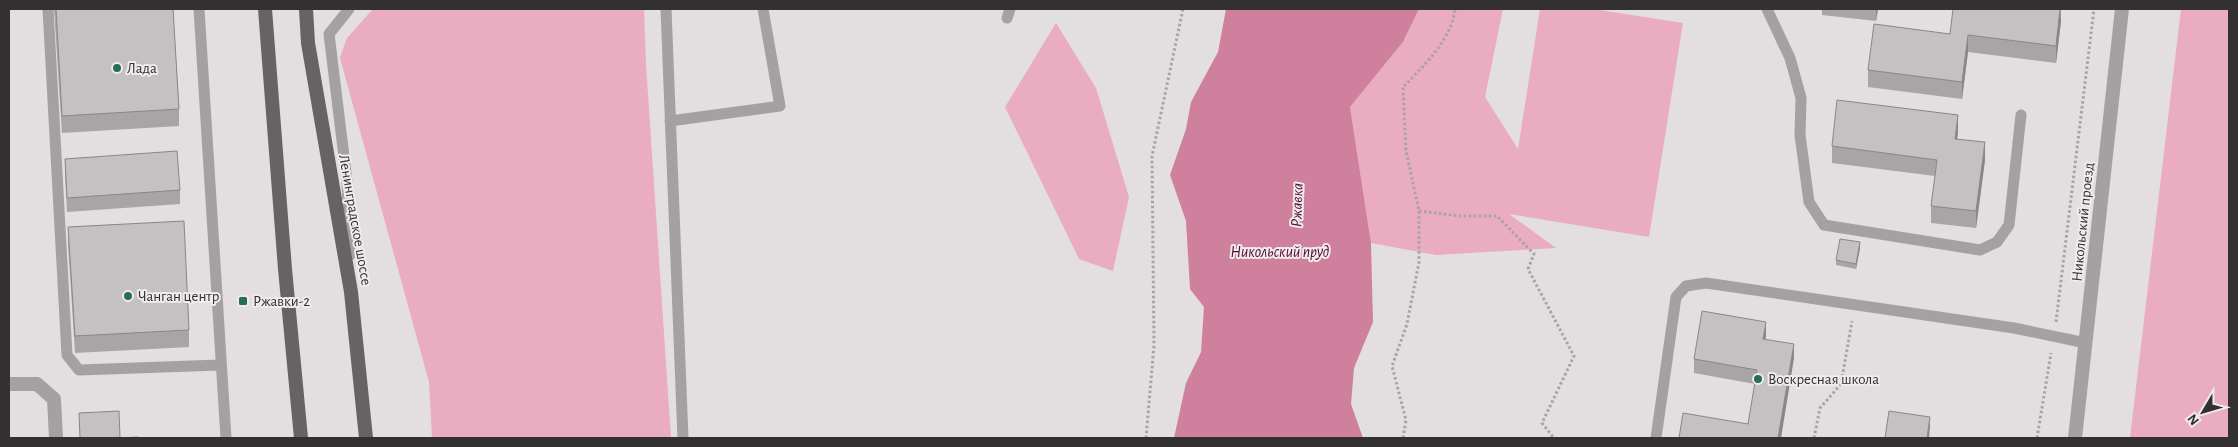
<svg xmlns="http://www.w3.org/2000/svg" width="2238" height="447" font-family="'Alegreya Sans',sans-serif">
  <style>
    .green { fill: #eaacc0 }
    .water { fill: #cf809c }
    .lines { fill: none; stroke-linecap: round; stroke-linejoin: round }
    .path { stroke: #a8a4a5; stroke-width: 3; stroke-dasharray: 2.5 2.5; stroke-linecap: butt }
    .service { stroke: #a3a1a1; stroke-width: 11 }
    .minor { stroke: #a3a1a1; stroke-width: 14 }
    .tertiary { stroke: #a3a1a1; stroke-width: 14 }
    .trunk { stroke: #676364; stroke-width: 14 }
    .wall { fill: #a9a5a6 }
    .shaded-wall { fill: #8a8687 }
    .building { fill: #c5c0c1; stroke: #8a8687 }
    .poi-dot { fill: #286c5e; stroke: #f0ebec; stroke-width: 2 }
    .labels { text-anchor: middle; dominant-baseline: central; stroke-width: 4; stroke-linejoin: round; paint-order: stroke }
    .poi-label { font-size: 15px; fill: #323031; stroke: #f0ebec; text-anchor: start }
    .street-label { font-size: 15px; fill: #323031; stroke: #f0ebec }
    .water-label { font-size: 16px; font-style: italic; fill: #520a2c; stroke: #f0ebec }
  </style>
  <rect width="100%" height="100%" fill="#e3dedf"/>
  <path class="green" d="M373,9h271l2,55 25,374h-239l-3,-56 -89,-324 7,-20z
    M1419,9h84l-18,88 33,52 22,-140h53l90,14 -34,214 -140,-23 47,34 -120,7 -65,-12 -21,-136 53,-65z
    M2181,9h48v429h-99z
    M1056,23l40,65 33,109 -16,74 -34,-12 -74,-152z"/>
  <path class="water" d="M1226,9h193l-16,33 -53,65 21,136 2,79 -19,46 -3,36 12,34h-189l12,-55 15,-31 3,-45 -14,-18 -4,-68 -16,-46 16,-46 5,-27 27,-50z"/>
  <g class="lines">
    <path class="path" d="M1419,211l41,5h37l37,38 -6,15 46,87 -32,67 12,15
      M2056,322l38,-313
      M1146,438l8,-93 -2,-189 31,-147
      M1403,438l3,-18 -14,-54 15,-42 12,-62v-51l-13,-60 -3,-64c20,-20 49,-48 52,-78
      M1814,438l6,-30 21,-24 11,-63
      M2037,438l14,-85"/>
    <path class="service" d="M48,9l19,346 12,15 141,-5
      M199,9l27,429
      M349,9l-20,25 18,147 3,74
      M666,9l17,429
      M1767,9l23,49 11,40 -1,37 9,67 15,23 156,25 17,-8 12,-17 12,-110
      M1007,18l3,-9
      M670,121l110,-15 -17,-97
      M1656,438l20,-141 10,-11 20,-3 308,45 72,15"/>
    <path class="minor" d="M9,384h28l17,15 2,39"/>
    <path class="tertiary" d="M2075,438l47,-429"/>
    <path class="trunk" d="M265,9l20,260 16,169
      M306,9l2,34 43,249 15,146"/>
  </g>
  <path class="wall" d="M54,9h119l6,100v17l-117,7z
    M1822,9h56l-2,12 -54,-6z
    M2061,9v12l-5,42 -88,-11 -6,47 -94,-12v-17l82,-36z
    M1958,132l-1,7 28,21 -9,68 -45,-5v-17l4,-30 -103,-13v-17z
    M65,159l115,31v14l-113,8 -2,-39z
    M68,227l121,103v17l-114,6 -7,-109z
    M1860,248l-4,21 -20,-4v-5z
    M1766,336l-1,3 29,19 -46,66 7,-40 -61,-11v-14z"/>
  <path class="shaded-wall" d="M1876,9h2l-2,12z
    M2060,9l1,12 -5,42v-17z
    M1968,35v17l-6,47v-17z
    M1958,115v17l-3,24v-17z
    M1985,142v18l-9,68v-17z
    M1860,242v6l-4,21v-5z
    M1766,322v14l-3,17v-14z
    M1794,344v14l-13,80h-3z
    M1930,417v10l-1,11h-2z"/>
  <path class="building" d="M56,9h117l6,100 -117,7z
    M1953,9h107l-4,37 -88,-11 -6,47 -94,-12 6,-46 76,10z
    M1837,100l121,15 -3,24 30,3 -9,69 -45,-5 6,-46 -105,-14z
    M177,151l3,39 -113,8 -2,-39z
    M184,221l5,109 -114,6 -7,-109z
    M1840,239l20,3 -4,22 -20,-4z
    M1702,311l64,11 -3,17 31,5 -16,94h-99l4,-25 65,11 9,-54 -63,-11z
    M119,411l1,27 18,-1v1h-58l-1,-25z
    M1889,411l41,6 -3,21h-42z"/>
  <g class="poi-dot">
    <circle cx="117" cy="68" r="5"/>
    <circle cx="128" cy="296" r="5"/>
    <rect x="238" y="296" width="10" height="10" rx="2.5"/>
    <circle cx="1758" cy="379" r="5"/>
  </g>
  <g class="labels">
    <g class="poi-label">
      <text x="127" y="68">Лада</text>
      <text x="138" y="296">Чанган центр</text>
      <text x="253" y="301">Ржавки-2</text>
      <text x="1768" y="379">Воскресная школа</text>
    </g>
    <g class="street-label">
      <text transform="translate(355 220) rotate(80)">Ленинградское шоссе</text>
      <text transform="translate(2083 222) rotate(-84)">Никольский проезд</text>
    </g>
    <g class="water-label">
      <text transform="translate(1297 205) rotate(-88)">Ржавка</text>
      <text x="1280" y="252">Никольский пруд</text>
    </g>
  </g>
  <rect width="2238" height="447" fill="none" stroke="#323031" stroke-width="20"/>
  <g transform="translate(2203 412) rotate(232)" stroke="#f0ebec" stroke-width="4" paint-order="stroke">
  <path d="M0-4L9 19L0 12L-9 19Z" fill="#323031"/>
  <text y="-8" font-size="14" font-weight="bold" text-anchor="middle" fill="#323031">N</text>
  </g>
</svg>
